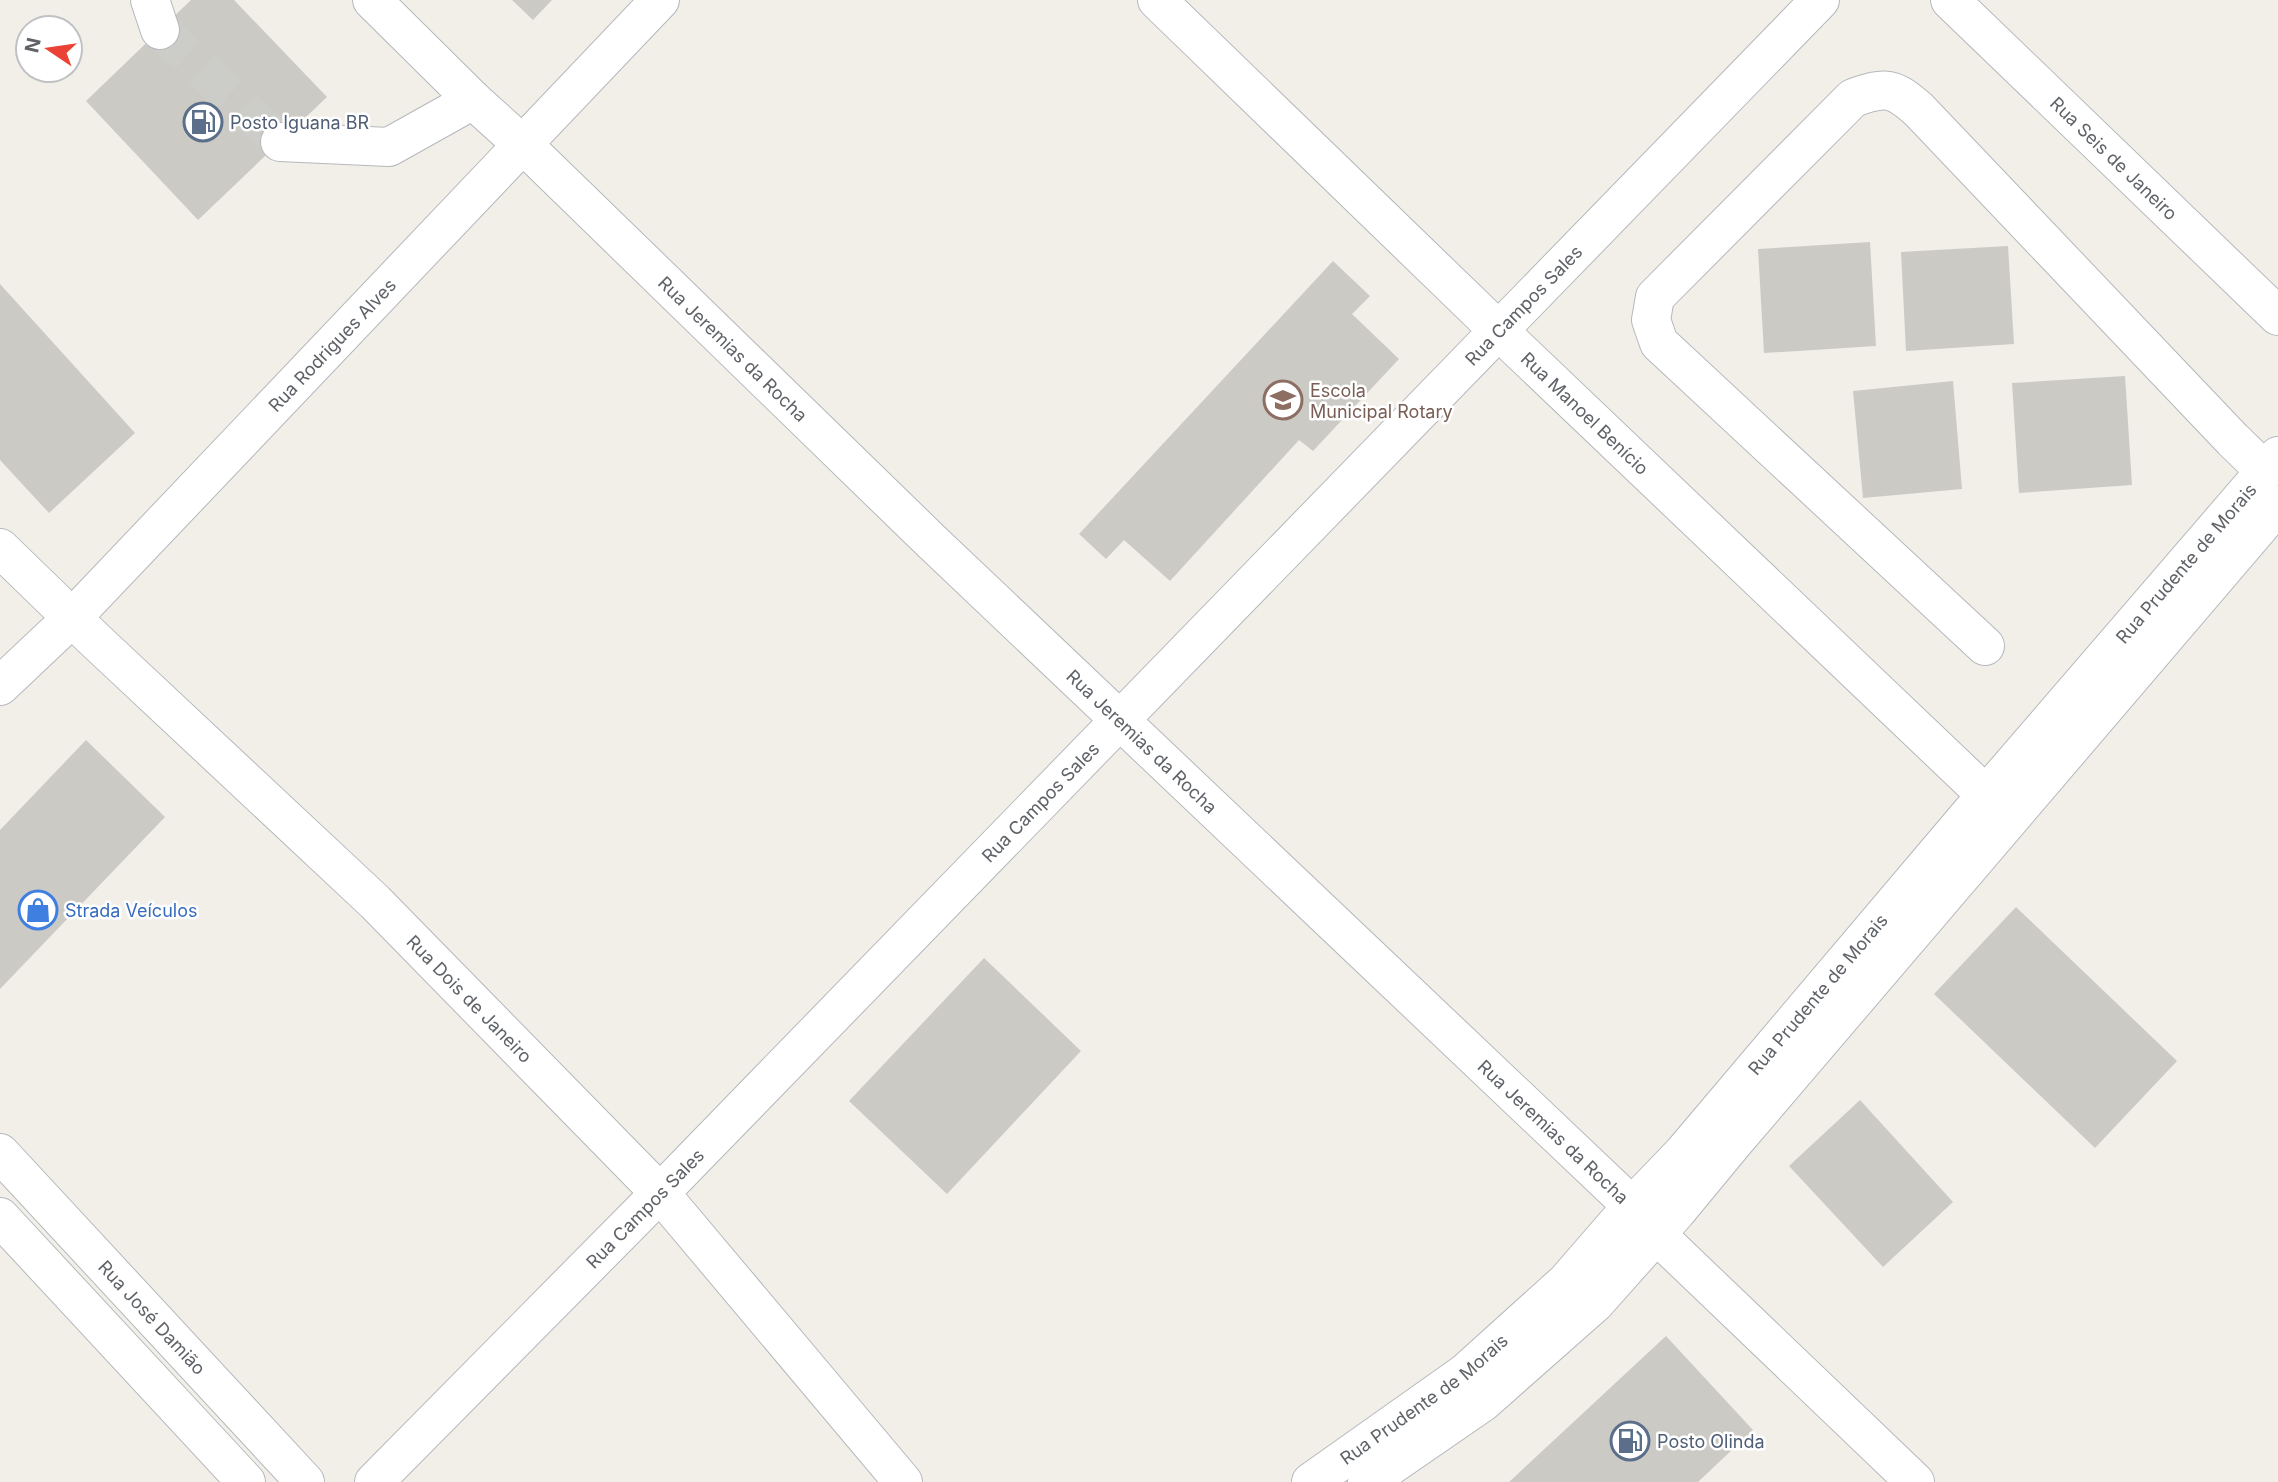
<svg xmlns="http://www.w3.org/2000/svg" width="2278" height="1482" font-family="Inter,sans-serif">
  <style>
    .building { fill: #cccac5 }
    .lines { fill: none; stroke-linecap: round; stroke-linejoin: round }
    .minor-tunnel { stroke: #ccccc8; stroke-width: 38; stroke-dasharray: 38 19; stroke-linecap: butt }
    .minor-casing { stroke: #b5b8bc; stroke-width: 40 }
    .minor { stroke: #fff; stroke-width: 38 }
    .labels { text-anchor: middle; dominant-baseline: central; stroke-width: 5; stroke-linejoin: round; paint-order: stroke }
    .service-label { font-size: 18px; fill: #4e5e75; stroke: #fff; text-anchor: start }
    .street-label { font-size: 18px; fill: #5f6368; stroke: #fff }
    .education-label { font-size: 18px; fill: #785e54; stroke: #fff; text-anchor: start }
    .shop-label { font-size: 18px; fill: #366cbe; stroke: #fff; text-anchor: start }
  </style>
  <rect width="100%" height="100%" fill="#f1efe8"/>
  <path class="building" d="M191,0h43l93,97 -129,123 -112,-119z
    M512,0h40l-19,20z
    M1870,242l6,104 -112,7 -6,-104z
    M2008,246l6,98 -108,7 -5,-99z
    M1333,261l37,35 -18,18 47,45 -86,92 -14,-11 -129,141 -46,-41 -18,19 -27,-25z
    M0,284l135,149 -86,80 -49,-53z
    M2125,376l7,109 -113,8 -7,-110z
    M1953,381l9,108 -99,9 -10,-107z
    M86,740l79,77 -165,172v-159z
    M2016,907l161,154 -82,87 -161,-154z
    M984,958l97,93 -134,143 -98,-93z
    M1860,1100l93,102 -70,65 -94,-101z
    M1666,1336l87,94 -55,52h-189z"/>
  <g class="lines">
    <path class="minor-tunnel" d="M160,30l120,112"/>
    <defs>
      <g id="minor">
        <path d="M150,0l10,30"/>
        <path id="s1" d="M372,0l101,100 63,57 395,384 701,665 25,29 258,247"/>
        <path id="s2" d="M1157,0l342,331 487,464"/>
        <path id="s3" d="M1950,0l328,316"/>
        <path d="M280,142l109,5 84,-47"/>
        <path id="s4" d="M0,548l96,93 279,261 285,291 243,289"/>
        <path d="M1985,646l-326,-303 -8,-23 4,-23 198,-199c33,-12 40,-11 66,12l314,330 32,31"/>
        <path id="s5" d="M0,686l73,-69 587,-617"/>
        <path id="s6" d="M0,1153l305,329"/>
        <path d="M0,1217l246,265"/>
        <path id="s7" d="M374,1482l286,-289 1160,-1193"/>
        <path id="s8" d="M1311,1482l154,-109 101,-91 66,-76 51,-53 303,-358 292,-339"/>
        <path d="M1367,1482l116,-80 112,-99 82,-92 57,-69 544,-637"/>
      </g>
    </defs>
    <use href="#minor" class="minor-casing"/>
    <use href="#minor" class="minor"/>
  </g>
  <defs>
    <symbol id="fuel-ring" viewBox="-11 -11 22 22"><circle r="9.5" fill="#fff" stroke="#5c6f8a" stroke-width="1.5"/><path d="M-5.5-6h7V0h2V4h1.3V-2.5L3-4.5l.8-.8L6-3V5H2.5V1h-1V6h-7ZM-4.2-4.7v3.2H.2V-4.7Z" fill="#5c6f8a"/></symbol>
    <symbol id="school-ring" viewBox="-11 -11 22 22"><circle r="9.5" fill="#fff" stroke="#8d6e63" stroke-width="1.5"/><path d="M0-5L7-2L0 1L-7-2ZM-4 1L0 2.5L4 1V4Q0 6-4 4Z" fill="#8d6e63"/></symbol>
    <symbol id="shop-ring" viewBox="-11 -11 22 22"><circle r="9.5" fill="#fff" stroke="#3f7fe0" stroke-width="1.5"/><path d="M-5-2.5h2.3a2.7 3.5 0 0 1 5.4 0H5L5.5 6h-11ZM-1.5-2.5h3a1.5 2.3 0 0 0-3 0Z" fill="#3f7fe0"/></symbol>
  </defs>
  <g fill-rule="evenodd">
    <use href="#fuel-ring" x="181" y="100" width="44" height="44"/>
    <use href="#school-ring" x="1261" y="378" width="44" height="44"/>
    <use href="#shop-ring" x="16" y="888" width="44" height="44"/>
    <use href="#fuel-ring" x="1608" y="1419" width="44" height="44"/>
  </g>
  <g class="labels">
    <g class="service-label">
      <text x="230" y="122">Posto Iguana BR</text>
      <text x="1657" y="1441">Posto Olinda</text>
    </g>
    <g class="street-label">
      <text stroke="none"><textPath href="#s3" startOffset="228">Rua Seis de Janeiro</textPath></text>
      <text stroke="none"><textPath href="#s7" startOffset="1645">Rua Campos Sales</textPath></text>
      <text stroke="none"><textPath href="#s5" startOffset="476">Rua Rodrigues Alves</textPath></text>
      <text stroke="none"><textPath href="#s1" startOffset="502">Rua Jeremias da Rocha</textPath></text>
      <text stroke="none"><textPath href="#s2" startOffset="595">Rua Manoel Benício</textPath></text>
      <text stroke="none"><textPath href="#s8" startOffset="1274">Rua Prudente de Morais</textPath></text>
      <text stroke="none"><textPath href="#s1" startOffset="1069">Rua Jeremias da Rocha</textPath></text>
      <text stroke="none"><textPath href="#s7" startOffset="952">Rua Campos Sales</textPath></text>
      <text stroke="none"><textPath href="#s8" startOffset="707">Rua Prudente de Morais</textPath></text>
      <text stroke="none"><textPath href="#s4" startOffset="651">Rua Dois de Janeiro</textPath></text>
      <text stroke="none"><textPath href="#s1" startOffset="1636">Rua Jeremias da Rocha</textPath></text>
      <text stroke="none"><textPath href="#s7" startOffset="385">Rua Campos Sales</textPath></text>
      <text stroke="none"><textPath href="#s6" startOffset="224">Rua José Damião</textPath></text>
      <text stroke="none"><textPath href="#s8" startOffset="140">Rua Prudente de Morais</textPath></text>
    </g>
    <g class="education-label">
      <text x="1310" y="390">Escola<tspan x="1310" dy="21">Municipal Rotary</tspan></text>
    </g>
    <g class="shop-label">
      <text x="65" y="910">Strada Veículos</text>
    </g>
  </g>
  <g transform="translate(49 49) rotate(283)"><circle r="33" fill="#ffffff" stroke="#bfc1c3" stroke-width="2"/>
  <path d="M0-5L12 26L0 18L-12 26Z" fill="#ea4335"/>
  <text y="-10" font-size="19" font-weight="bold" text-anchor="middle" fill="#5f6368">N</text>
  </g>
</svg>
